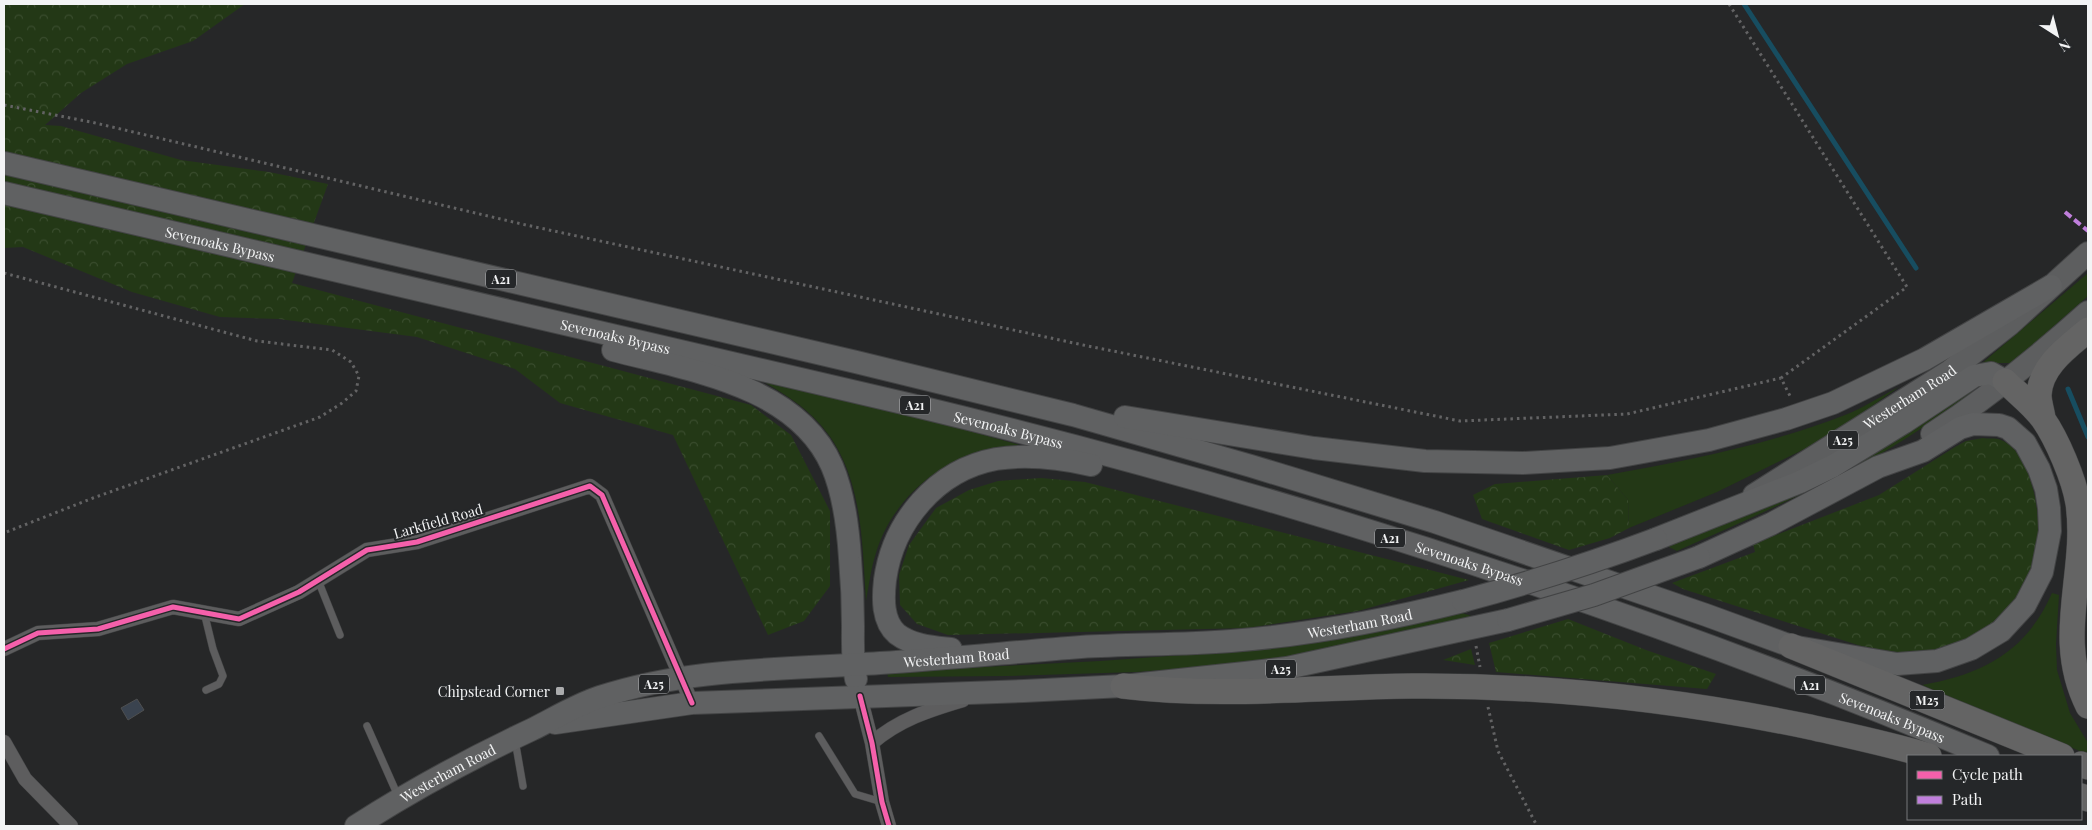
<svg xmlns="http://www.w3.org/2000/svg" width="2092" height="830" font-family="'Playfair Display',serif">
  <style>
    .green { fill: #233816 }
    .forest { fill: url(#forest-crowns) }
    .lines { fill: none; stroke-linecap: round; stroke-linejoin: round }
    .stream { stroke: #174d60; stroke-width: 5 }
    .building { fill: #3a434f; stroke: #4e4f50 }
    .service-casing { stroke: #434445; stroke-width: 8 }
    .minor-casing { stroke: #434445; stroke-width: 15 }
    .primary-casing { stroke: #434445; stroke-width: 24 }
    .trunk-casing { stroke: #434445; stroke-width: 24 }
    .motorway-casing { stroke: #434445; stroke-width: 26 }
    .path { stroke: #636364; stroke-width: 3; stroke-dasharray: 2.5 4; stroke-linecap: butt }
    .service { stroke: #5d5d5e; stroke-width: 7 }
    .minor { stroke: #5d5d5e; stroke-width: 14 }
    .primary { stroke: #5d5e5f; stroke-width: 22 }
    .trunk { stroke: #606162; stroke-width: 22 }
    .motorway { stroke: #646464; stroke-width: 25 }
    .trunk-bridge-casing { stroke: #434445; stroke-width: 24; stroke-linecap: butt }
    .trunk-bridge { stroke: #606162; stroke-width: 22 }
    .quiet { stroke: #c07fdc; stroke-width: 4; stroke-dasharray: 8 4; stroke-linecap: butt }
    .cycleway-casing { stroke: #252729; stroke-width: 8 }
    .cycleway { stroke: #f560ab; stroke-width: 5 }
    .poi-dot { fill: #abacad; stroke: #252729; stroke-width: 2 }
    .labels { text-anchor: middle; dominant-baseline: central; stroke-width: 4; stroke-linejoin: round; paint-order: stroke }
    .shield { fill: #252729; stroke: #b5b6b8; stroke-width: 1 }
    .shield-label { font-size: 12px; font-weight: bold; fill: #f3f4f5 }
    .street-label { font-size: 14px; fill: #f3f4f5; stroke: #252729 }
    .poi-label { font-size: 14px; fill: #f3f4f5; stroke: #252729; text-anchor: end }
  </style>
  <defs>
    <pattern id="forest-crowns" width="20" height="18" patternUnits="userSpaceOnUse" patternTransform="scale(1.25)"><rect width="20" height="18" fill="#233816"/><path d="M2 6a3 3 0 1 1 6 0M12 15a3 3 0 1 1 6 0" fill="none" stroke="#394c2d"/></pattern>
  </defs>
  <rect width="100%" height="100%" fill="#262728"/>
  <path class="green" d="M2088,273v23l-76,67h-19l-13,2z
    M759,379l160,38 108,30c-17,2 -36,3 -53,8 -45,12 -85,53 -98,98 -5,15 -7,32 -10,48 -4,-60 -3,-129 -46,-177 -17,-19 -39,-32 -61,-45z
    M1899,387l-72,51 -110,54 -88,36 -1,-28 -21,-25c81,-15 161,-30 238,-60 18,-7 36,-19 54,-28z
    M1972,389l1,4c-35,24 -71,50 -109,70 -61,32 -124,60 -187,88l-12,-6z
    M2052,593l7,2 -3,49 1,26 13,43 18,30 -1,11 -165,-69c61,-11 104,-33 130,-92z
    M1462,613l13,4 -219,46 -120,9 -128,4 -120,1 -1,-5 213,-11 138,-10z"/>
  <path class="forest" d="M4,4h241l-52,37 -66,23 -46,29 -36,32 16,1 120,34 88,12 59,12 -36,99 459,122 40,30 39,76v75l-26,35 -36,14 -95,-200 -113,-32 -45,-34 -98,-32 -138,-18 -59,-2 -88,-25 -109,-45 -19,1z
    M1983,438c4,1 11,0 15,1 31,8 42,69 40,96 -1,15 -5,31 -12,45 -18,37 -50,60 -90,70 -24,7 -51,0 -75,-4l-178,-57 -11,-6 83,-31 -2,-8 126,-49 76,-48 11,-6z
    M1607,475l21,25 1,28 -19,10 -41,12 -87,-31 -9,-24 22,-11z
    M1041,478l44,4 384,98 -111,31 -111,17 -299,7 -31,-11 -17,-19 -1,-30 10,-30 27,-37 33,-18 29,-9z
    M1568,619l78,31 70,24 -9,15 -211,-17 -7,-29z
    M1471,649l4,16 -32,-5z"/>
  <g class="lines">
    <path class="stream" d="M1744,4l172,264
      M2068,389l20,48"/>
  </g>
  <path class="building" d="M137,699l7,11 -16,10 -7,-12z"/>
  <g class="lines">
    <defs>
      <path id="service" d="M318,580l22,55
        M204,612l9,37 10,27 -4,8 -13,6
        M367,726l31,70
        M819,736l36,58 27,8
        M515,740l8,46"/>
      <path id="minor" d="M4,649l34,-16 60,-4 75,-22 66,12 60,-27 68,-42 50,-8 173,-56 12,9 90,208
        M860,696l12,47 10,59 7,24
        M4,742l21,37 46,47
        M872,743c26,-23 57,-33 91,-43"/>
      <g id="primary">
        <path d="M1932,434c55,-36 107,-78 156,-122"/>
        <path id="s1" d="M1754,495l196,-124 60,-47 78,-71"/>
      </g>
      <g id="trunk">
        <path d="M4,163l852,199 217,53 178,51 184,56 271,93 85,31 82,14 24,4 40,-3 34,-12 30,-18 24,-26 17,-33 8,-41 -1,-23 -3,-19 -7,-20 -14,-26 -17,-15 -9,-3 -26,-1 -13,4 -37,23 -45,16 -107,57 -72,33"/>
        <path id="s2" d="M4,193l912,213c365,88 726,204 1072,350"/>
        <path d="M613,350c75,20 184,35 219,116 12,28 16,61 18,92 2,23 3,46 3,68 0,18 -1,35 3,53"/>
        <path d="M1125,417l189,31 111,13 98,2 87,-5 99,-18 77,-21 47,-16 92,-44 126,-73"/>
        <path d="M1656,539l144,-57 33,-16 70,-43 71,-47 17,-3 14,8"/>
        <path d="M951,649c-18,-2 -38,-3 -54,-15 -15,-13 -14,-36 -12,-54 8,-58 51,-110 111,-121 32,-5 64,-1 95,6"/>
        <path d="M555,723l137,-20 332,-12 99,-5 122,-13 42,-5 221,-48"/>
        <path id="s3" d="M356,826c58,-37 115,-68 177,-97 22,-11 43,-24 67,-32 91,-30 186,-27 280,-34 67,-4 134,-11 201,-16 50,-3 100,-2 150,-6 79,-6 156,-21 232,-40"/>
      </g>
      <path id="motorway" d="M2005,381c12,12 28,24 38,38 14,20 31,60 35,84 10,70 -25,134 10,203
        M2043,418c-1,-7 -4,-16 -4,-23 1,-29 29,-48 49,-65
        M1791,646l271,110
        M1123,686c96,12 193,1 289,0 133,-1 268,14 398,41 40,9 79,17 119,29
        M2081,764l7,3
        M2081,796l7,3"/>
    </defs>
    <use href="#service" class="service-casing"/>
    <use href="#minor" class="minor-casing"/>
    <use href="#primary" class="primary-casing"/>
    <use href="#trunk" class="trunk-casing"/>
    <use href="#motorway" class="motorway-casing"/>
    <path class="path" d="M1729,4l178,283 -126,91 10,20
      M4,105l87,17 435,103 557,120 377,76 167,-7 154,-36
      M4,273l253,68 75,9 19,12 8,14 -3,15 -14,12 -22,14 -227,81 -89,35
      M1476,646l4,21
      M1488,707l10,44 39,75"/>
    <use href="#service" class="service"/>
    <use href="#minor" class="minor"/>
    <use href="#primary" class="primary"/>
    <use href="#trunk" class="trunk"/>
    <use href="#motorway" class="motorway"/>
    <defs>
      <path id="trunk-bridge" d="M1463,601c66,-18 129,-38 193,-62
        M1508,620l86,-25 105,-38"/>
    </defs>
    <use href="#trunk-bridge" class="trunk-bridge-casing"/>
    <use href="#trunk-bridge" class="trunk-bridge"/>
    <path class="quiet" d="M2065,212l23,19"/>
    <defs>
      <path id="cycleway" d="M4,649l34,-16 60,-4 75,-22 66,12 60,-27 68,-42 50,-8 173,-56 12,9 90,208
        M860,696l12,47 10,59 7,24"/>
    </defs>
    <use href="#cycleway" class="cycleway-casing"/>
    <use href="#cycleway" class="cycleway"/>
  </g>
  <rect class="poi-dot" x="555" y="686" width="10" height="10" rx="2.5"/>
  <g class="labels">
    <g class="shield">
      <rect x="486" y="269.5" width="30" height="19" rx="4"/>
      <rect x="900" y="395.5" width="30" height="19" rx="4"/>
      <rect x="1828" y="430.5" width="30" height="19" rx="4"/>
      <rect x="1375" y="528.5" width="30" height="19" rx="4"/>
      <rect x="1266" y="659.5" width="30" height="19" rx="4"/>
      <rect x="639" y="674.5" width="30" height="19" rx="4"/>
      <rect x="1795" y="675.5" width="30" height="19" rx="4"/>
      <rect x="1909.5" y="690.5" width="35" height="19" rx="4"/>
    </g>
    <g class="shield-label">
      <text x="501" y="279">A21</text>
      <text x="915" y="405">A21</text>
      <text x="1843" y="440">A25</text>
      <text x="1390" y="538">A21</text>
      <text x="1281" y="669">A25</text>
      <text x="654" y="684">A25</text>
      <text x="1810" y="685">A21</text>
      <text x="1927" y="700">M25</text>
    </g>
    <g class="street-label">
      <text stroke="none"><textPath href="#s2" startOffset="222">Sevenoaks Bypass</textPath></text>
      <text stroke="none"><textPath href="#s2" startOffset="628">Sevenoaks Bypass</textPath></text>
      <text stroke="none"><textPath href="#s1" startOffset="184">Westerham Road</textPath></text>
      <text stroke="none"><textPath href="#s2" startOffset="1032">Sevenoaks Bypass</textPath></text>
      <text transform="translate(438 521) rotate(-16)">Larkfield Road</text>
      <text stroke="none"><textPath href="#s2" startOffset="1512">Sevenoaks Bypass</textPath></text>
      <text stroke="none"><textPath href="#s3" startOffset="1041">Westerham Road</textPath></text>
      <text stroke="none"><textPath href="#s3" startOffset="636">Westerham Road</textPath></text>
      <text stroke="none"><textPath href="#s2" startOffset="1962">Sevenoaks Bypass</textPath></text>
      <text stroke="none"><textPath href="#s3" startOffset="106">Westerham Road</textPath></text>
    </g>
    <g class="poi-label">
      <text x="550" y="691">Chipstead Corner</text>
    </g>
  </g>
  <rect width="2092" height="830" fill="none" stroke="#f3f4f5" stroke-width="10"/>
  <rect x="1907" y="755" width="175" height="65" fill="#252729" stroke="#77797b"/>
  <rect x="1917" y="771" width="25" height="8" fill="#f560ab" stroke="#77797b"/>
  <text x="1952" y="780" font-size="15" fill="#f3f4f5">Cycle path</text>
  <rect x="1917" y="796" width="25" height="8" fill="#c07fdc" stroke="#77797b"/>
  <text x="1952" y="805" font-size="15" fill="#f3f4f5">Path</text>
  <g transform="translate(2057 35) rotate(144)" stroke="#252729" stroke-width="4" paint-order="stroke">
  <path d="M0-4L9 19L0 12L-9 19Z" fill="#f3f4f5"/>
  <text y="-8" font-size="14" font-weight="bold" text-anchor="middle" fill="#f3f4f5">N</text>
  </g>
</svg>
